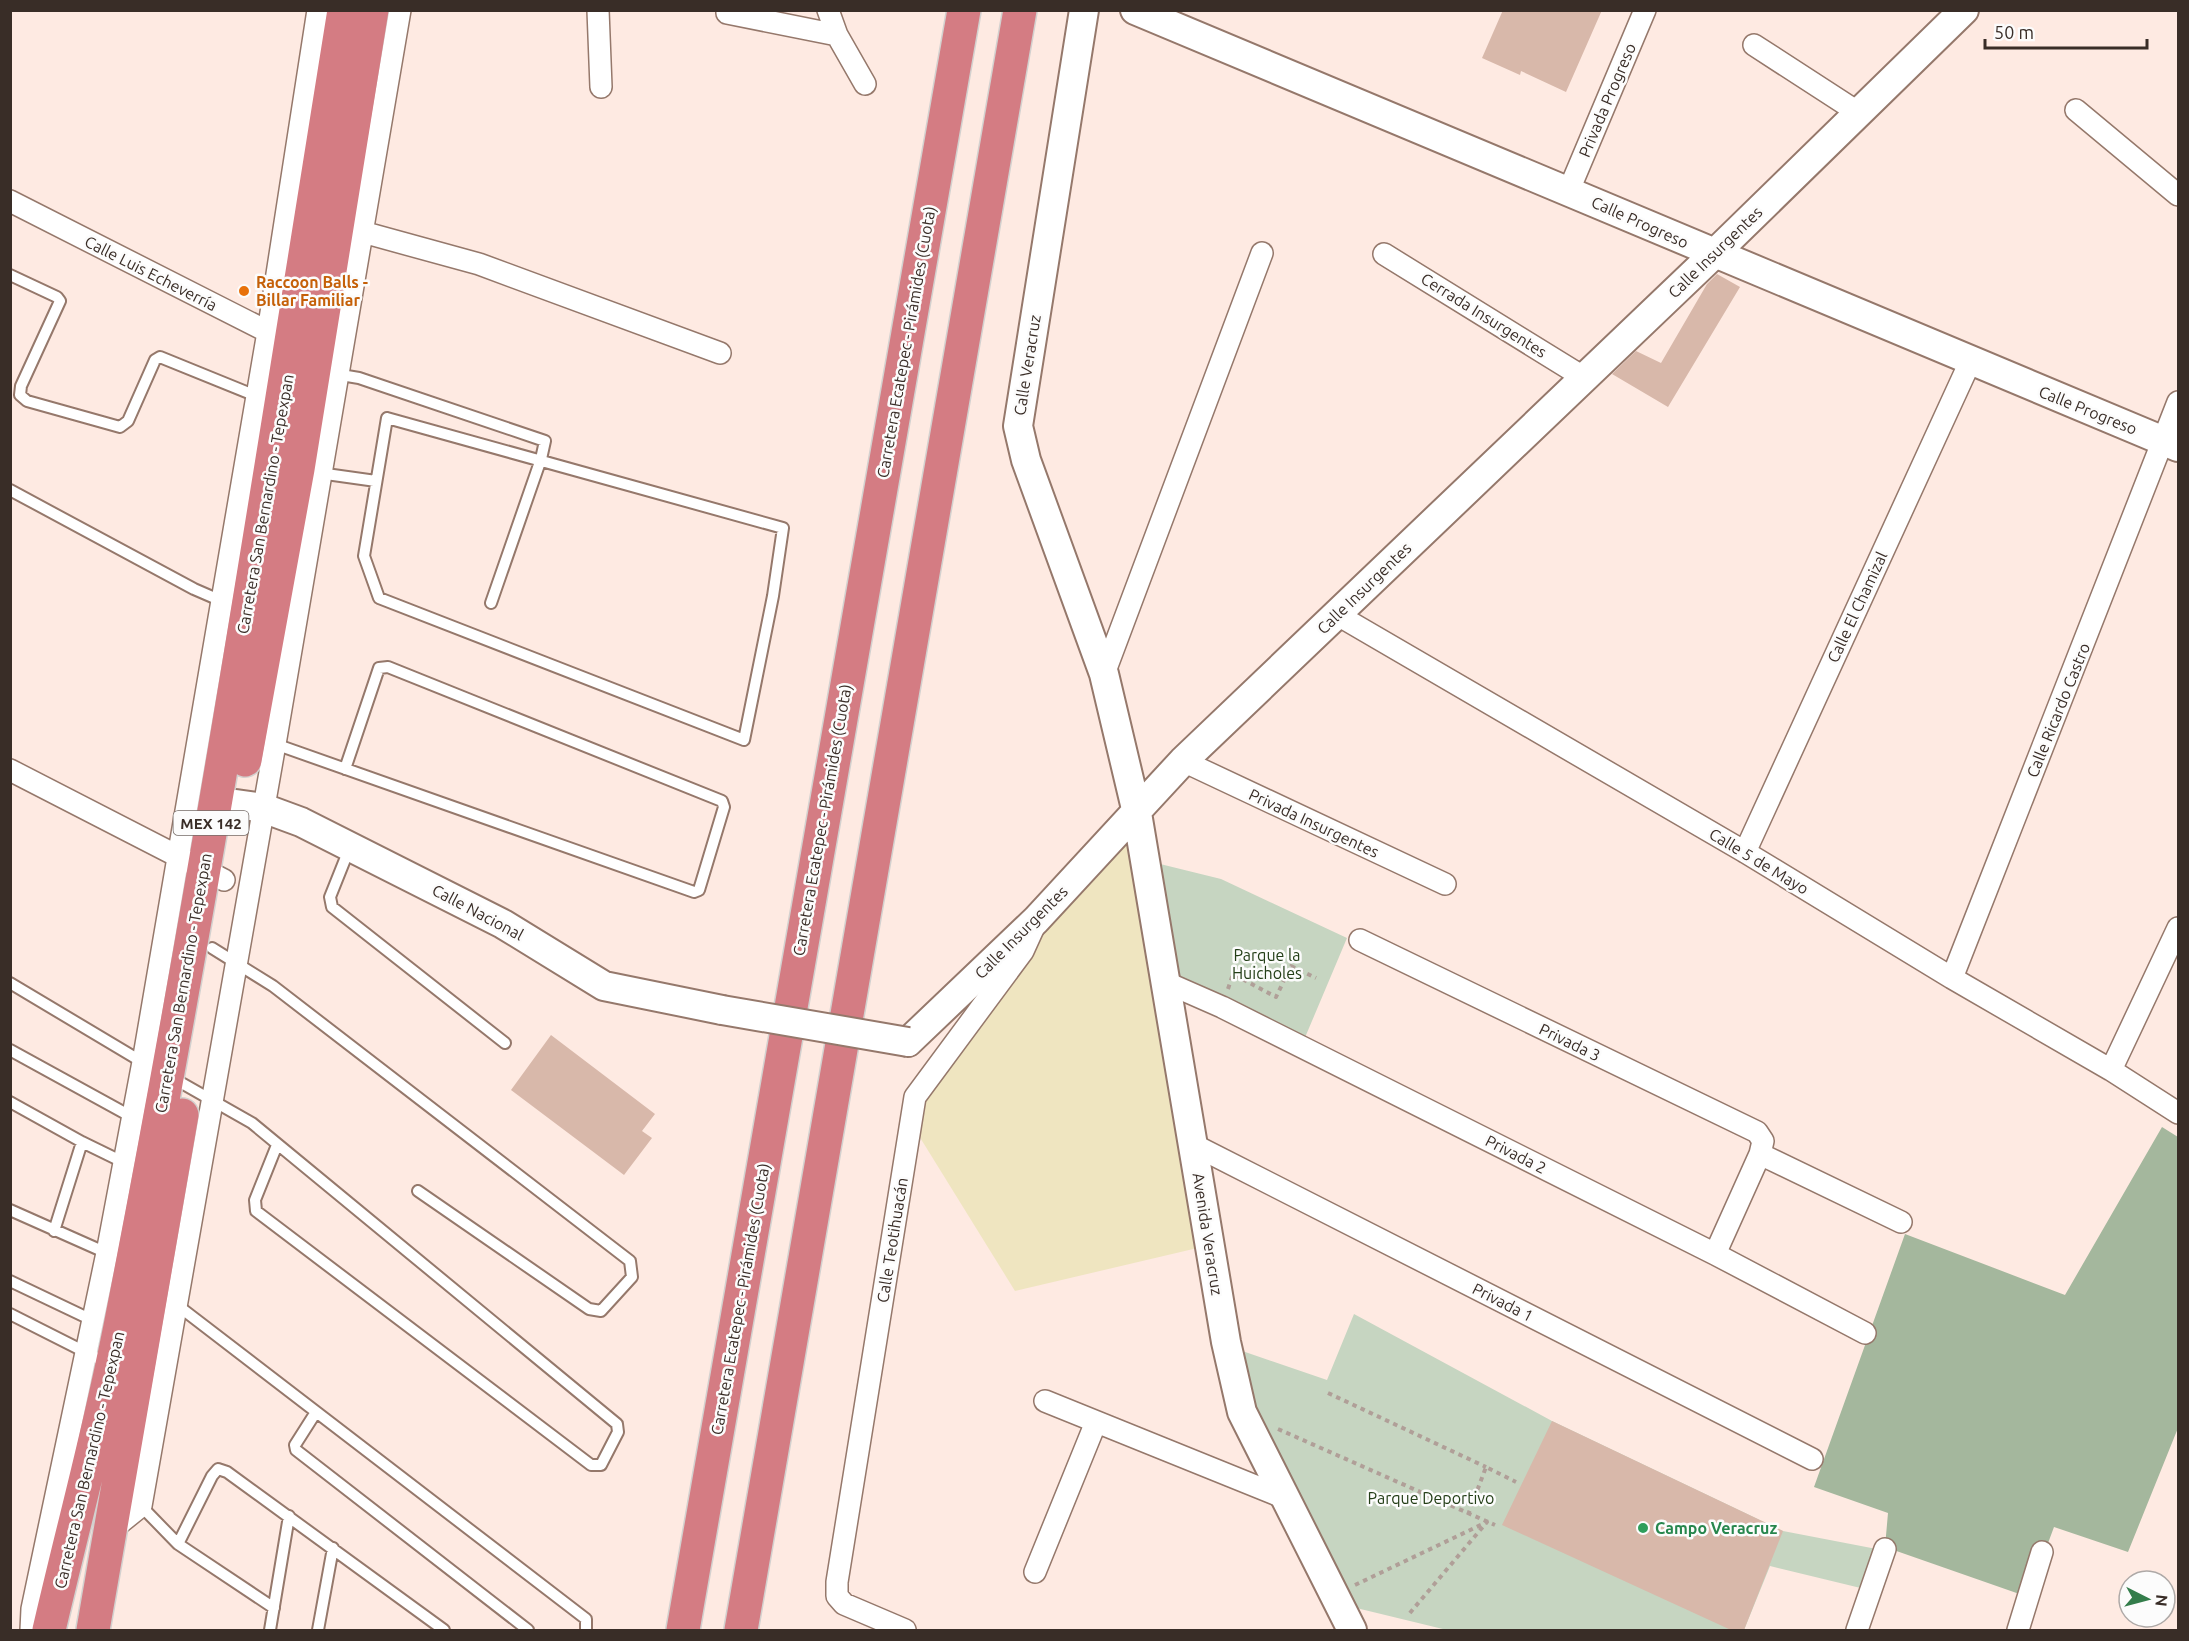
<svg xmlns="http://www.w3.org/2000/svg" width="2189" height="1641" font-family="Ubuntu,sans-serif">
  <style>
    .green { fill: #c6d5c1 }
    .forest { fill: #a4b79d }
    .sand { fill: #efe5c0 }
    .building { fill: #d8b8aa }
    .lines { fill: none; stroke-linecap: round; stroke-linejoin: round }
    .lane-casing { stroke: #95786b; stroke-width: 14 }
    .street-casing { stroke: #95786b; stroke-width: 24 }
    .secondary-casing { stroke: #95786b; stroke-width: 32 }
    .highway-casing { stroke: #d3d1cf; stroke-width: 36 }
    .path { stroke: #b09f98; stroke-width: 4; stroke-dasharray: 4.5 4.5; stroke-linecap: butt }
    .lane { stroke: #fff; stroke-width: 10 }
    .street { stroke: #fff; stroke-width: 21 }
    .secondary { stroke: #fff; stroke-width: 28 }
    .highway { stroke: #d47c83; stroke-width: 33 }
    .secondary-bridge-casing { stroke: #95786b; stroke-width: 32; stroke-linecap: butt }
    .secondary-bridge { stroke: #fff; stroke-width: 28 }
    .food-dot { fill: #e8710a; stroke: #fcfcfc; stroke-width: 2 }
    .leisure-dot { fill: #2e9e5b; stroke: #fcfcfc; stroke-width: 2 }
    .labels { text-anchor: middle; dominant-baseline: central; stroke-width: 5; stroke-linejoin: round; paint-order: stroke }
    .shield { fill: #fcfcfc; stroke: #746b67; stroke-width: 1.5 }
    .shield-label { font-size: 15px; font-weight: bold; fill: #392d27 }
    .street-label { font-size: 16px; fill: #392d27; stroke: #fcfcfc }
    .food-label { font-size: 16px; font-weight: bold; fill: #c56008; stroke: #fcfcfc; text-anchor: start }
    .park-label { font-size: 16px; fill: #233e17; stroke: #fcfcfc }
    .leisure-label { font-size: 16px; font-weight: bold; fill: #27864d; stroke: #fcfcfc; text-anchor: start }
  </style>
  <rect width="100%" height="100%" fill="#feeae2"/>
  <path class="green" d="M1148,861l73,18 126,59 -46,109 -135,-70z
    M1354,1314l198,107 231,110 104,20 -14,40 -103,-25 -26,64h-297l-103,-25 -122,-261 105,36z"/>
  <path class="forest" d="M2162,1127l16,10v291l-50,124 -74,-25 -26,70 -143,-50 3,-34 -74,-26 91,-253 160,61z"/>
  <path class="sand" d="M1138,823l68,423 -191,45 -104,-168 3,-21 165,-223z"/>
  <path class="building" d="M1503,10h99l-36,82 -45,-21 -1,4 -38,-17z
    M1717,274l23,13 -72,120 -56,-33 24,-23 25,12 46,-79z
    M551,1035l104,79 -13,17 10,7 -28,37 -113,-85z
    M1552,1421l231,110 -39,99h-13l-229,-105z"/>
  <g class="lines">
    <defs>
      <path id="lane" d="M10,275l47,22 3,4 -39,85 -1,9 7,6 93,26 8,-6 27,-61 5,-3 101,41
        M335,374l24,4 186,63 -4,18 -50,144
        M387,418l396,110 -10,68 -29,144 -365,-142 -15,-42z
        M319,473l57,8
        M10,490l184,99 30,13
        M275,744l419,148 5,-2 25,-83 -2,-6 -334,-134 -9,1 -34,101
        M350,847l-20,50 2,10 173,136
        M212,948l61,38 357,275 2,16 -31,34 -12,-2 -171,-118
        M10,983l134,80
        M10,1050l122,67
        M171,1077l81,46 365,301 1,8 -17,33h-10l-335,-254 -1,-11 22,-55
        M10,1102l72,40 -28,89
        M82,1142l43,21
        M10,1210l99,44
        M10,1281l84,40
        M177,1305l409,314v11
        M10,1314l99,50
        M316,1412l-21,33 1,5 232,180
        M141,1506l37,38 96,64
        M178,1544l34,-68 6,-7 9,3 217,158
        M270,1630l19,-114
        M318,1630l15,-82"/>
      <path id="street" d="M598,10l3,77
        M828,10l9,25 28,49
        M727,13l110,22
        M1754,45l105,68
        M2076,110l102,85
        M1569,190l76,-180
        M10,201l268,136
        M348,228l131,36 241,89
        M1384,254l199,123
        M1336,614l409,238 207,126 159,92 67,43
        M1104,674l158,-421
        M1183,761l262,123
        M10,770l214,110
        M1745,852l225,-490
        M1360,940l397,192 6,9 -3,13 -45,100
        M1952,978l226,-576
        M1165,982l57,25 493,247 150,79
        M2111,1070l67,-142
        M1194,1145l618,314
        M1760,1154l141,68
        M1045,1401l240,97
        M110,1531l31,-25 134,-762 125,-734
        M1035,1572l61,-150
        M31,1630l1,-21 75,-356 36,-191 125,-730 50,-322
        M905,1630l-61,-26 -7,-8v-14l78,-485 108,-146 10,-22
        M1857,1630l28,-81
        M2018,1630l24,-78"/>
      <path id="secondary" d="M1084,10l-66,416 8,34 78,214 33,139 89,529 16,70 110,218
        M1135,10l1043,437
        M236,804l27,4 38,14 202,102 101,62 118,24
        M908,1042l128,-122 147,-159 531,-507 250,-244"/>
      <path id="highway" d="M245,760l53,-291 74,-459
        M49,1630c24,-104 53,-209 73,-314 85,-433 152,-870 222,-1306
        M93,1630l89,-515
        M683,1630l281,-1620
        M741,1630l279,-1620"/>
    </defs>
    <use href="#lane" class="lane-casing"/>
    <use href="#street" class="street-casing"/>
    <use href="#secondary" class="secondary-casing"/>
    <use href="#highway" class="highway-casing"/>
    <path class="path" d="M1228,989l5,-15 43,23 15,-31 25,12
      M1328,1393l158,74
      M1278,1429l217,96
      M1468,1515l18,-48 30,15
      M1355,1585l132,-63 -78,92"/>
    <use href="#lane" class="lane"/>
    <use href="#street" class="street"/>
    <use href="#secondary" class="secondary"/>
    <use href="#highway" class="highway"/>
    <defs>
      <path id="secondary-bridge" d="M722,1010l186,32"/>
    </defs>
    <use href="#secondary-bridge" class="secondary-bridge-casing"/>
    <use href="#secondary-bridge" class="secondary-bridge"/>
  </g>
  <circle class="food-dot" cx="244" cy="291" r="6"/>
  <circle class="leisure-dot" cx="1643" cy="1528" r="6"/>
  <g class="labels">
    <rect class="shield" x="173.5" y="811" width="75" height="24" rx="4.5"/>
    <g class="shield-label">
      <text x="211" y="823">MEX 142</text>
    </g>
    <g class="street-label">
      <text transform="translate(1607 100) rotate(-67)">Privada Progreso</text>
      <text transform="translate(1640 222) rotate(24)">Calle Progreso</text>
      <text transform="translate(1715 252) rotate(-44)">Calle Insurgentes</text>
      <text transform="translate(151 273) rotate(27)">Calle Luis Echeverría</text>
      <text transform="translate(1484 315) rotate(32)">Cerrada Insurgentes</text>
      <text transform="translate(906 342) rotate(-80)">Carretera Ecatepec - Pirámides (Cuota)</text>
      <text transform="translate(1027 365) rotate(-81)">Calle Veracruz</text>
      <text transform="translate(2088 410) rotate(22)">Calle Progreso</text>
      <text transform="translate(265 504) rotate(-80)">Carretera San Bernardino - Tepexpan</text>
      <text transform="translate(1364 588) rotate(-44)">Calle Insurgentes</text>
      <text transform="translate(1857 607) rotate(-65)">Calle El Chamizal</text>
      <text transform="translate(2058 710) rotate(-68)">Calle Ricardo Castro</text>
      <text transform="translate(822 820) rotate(-80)">Carretera Ecatepec - Pirámides (Cuota)</text>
      <text transform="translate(1314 823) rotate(25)">Privada Insurgentes</text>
      <text transform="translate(1759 861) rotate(31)">Calle 5 de Mayo</text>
      <text transform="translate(478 912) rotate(28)">Calle Nacional</text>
      <text transform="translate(1021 932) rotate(-45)">Calle Insurgentes</text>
      <text transform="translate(183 983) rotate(-80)">Carretera San Bernardino - Tepexpan</text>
      <text transform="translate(1570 1042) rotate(26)">Privada 3</text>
      <text transform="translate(1516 1154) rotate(27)">Privada 2</text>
      <text transform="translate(1208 1234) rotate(81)">Avenida Veracruz</text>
      <text transform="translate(892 1240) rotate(-81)">Calle Teotihuacán</text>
      <text transform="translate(740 1299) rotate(-80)">Carretera Ecatepec - Pirámides (Cuota)</text>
      <text transform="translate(1503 1302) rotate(27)">Privada 1</text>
      <text transform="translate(89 1460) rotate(-77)">Carretera San Bernardino - Tepexpan</text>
    </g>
    <g class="food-label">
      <text x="256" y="282">Raccoon Balls -<tspan x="256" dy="18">Billar Familiar</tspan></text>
    </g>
    <g class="park-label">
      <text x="1267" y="955">Parque la<tspan x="1267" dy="18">Huicholes</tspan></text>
      <text x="1431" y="1498">Parque Deportivo</text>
    </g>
    <g class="leisure-label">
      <text x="1655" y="1528">Campo Veracruz</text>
    </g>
  </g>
  <rect width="2189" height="1641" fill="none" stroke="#392d27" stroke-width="24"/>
  <g transform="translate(2147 1599) rotate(96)"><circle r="28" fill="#fcfcfc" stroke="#aea9a7" stroke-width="1.5"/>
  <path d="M0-4.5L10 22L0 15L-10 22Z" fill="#347d4b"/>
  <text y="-9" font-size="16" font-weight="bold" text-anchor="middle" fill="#392d27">N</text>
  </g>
  <path d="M1985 39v9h162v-9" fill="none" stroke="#392d27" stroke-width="3"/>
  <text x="1994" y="39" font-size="18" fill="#392d27" stroke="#fcfcfc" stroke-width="4.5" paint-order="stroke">50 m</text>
</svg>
